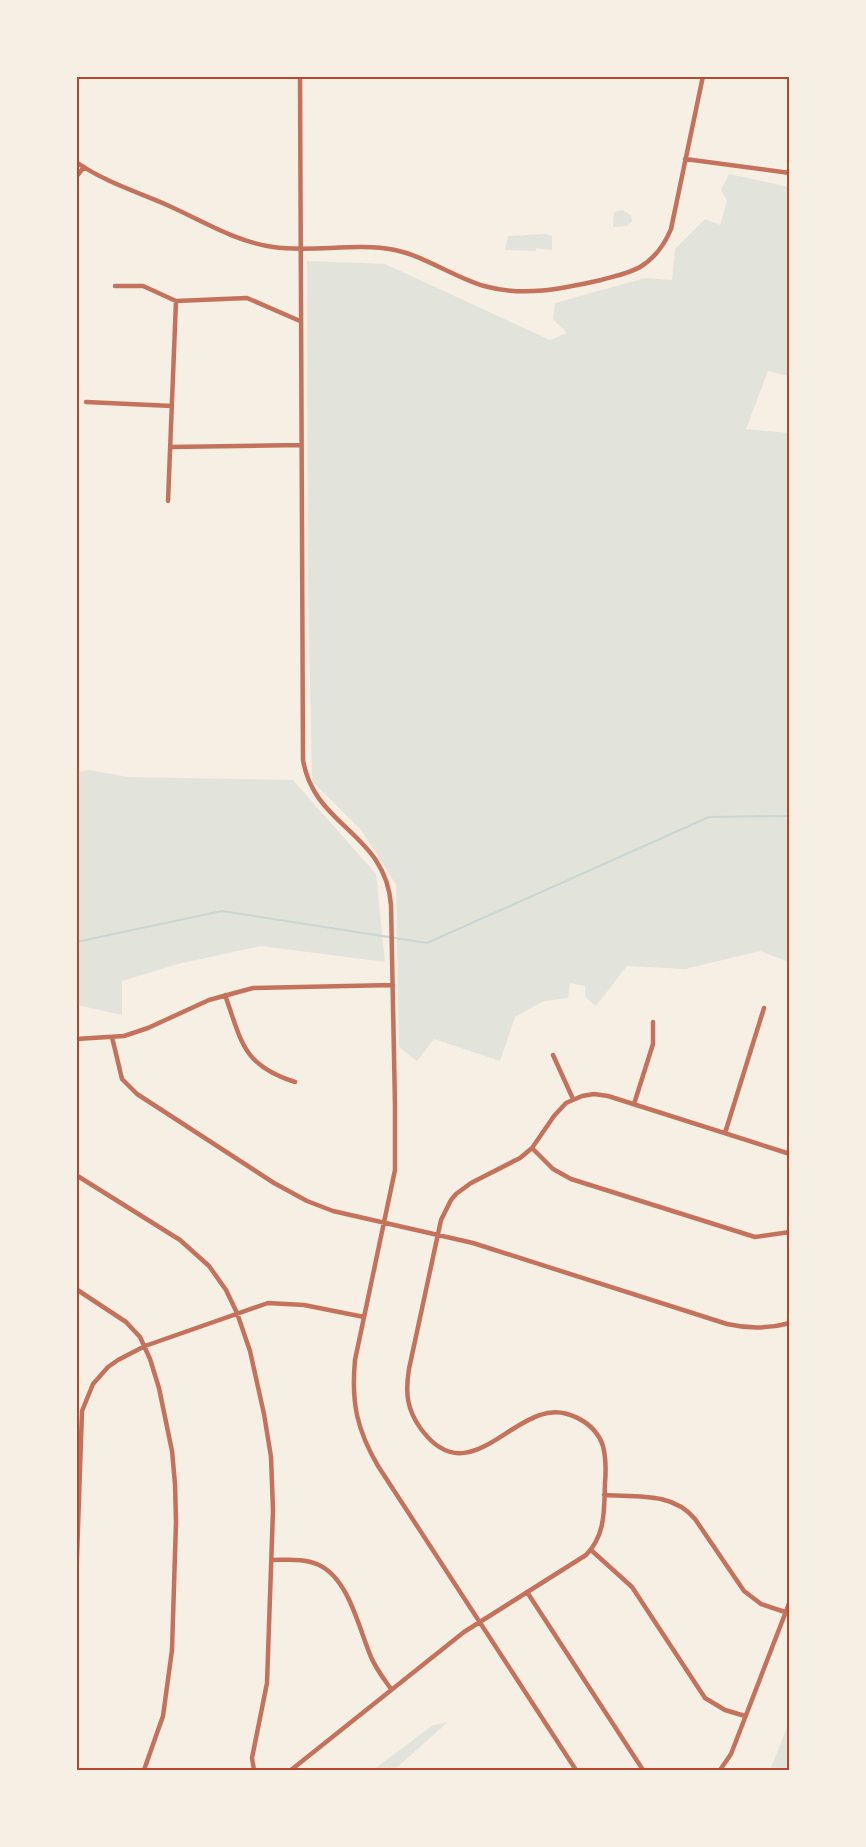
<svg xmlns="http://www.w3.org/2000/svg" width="866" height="1847" font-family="'IBM Plex Sans',sans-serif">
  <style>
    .green { fill: #e2e4dc }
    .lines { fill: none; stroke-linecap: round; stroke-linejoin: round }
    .stream { stroke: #c9d6d2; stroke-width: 2 }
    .minor { stroke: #c5725c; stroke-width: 4.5 }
    .neatline { fill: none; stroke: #b5482f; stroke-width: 2 }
  </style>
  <rect width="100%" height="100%" fill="#f6efe4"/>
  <path class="green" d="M729,174l60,13v189l-21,-5 -22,58 43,4v529l-29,-11 -75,18 -58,-3 -31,40 -11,-9v-11l-15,-3 -2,15 -24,3 -29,16 -15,44 -66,-22 -17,22 -18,-14 -3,-162 -34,-54 -50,-50 -4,-191 -1,-329 78,3 165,76 17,-7 -14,-14 2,-16 90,-25 27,2 3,-31 30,-30 15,6 7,-24 -6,-11z
    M622,210l9,5 1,6 -5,5 -14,1 1,-15z
    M545,234l7,2v14l-16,-2v3l-31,-1 3,-14z
    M90,770l38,7 165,3 83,94 9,88 -124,-16 -83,18 -56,17v34l-45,-10v-233z
    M448,1722l-54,48h-21l60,-45z
    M789,1722v48h-19z"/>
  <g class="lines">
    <path class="stream" d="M76,942l146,-31 205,32 282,-126 81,-1"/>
    <path class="minor" d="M300,76l3,684c11,67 83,73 88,145l4,200v65l-40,190c-4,43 2,70 23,106l198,304
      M685,159l105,14
      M76,162c27,19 61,30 91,43 34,15 69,37 106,42 40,6 82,-5 122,3 32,7 58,27 89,36 40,11 77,3 117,-6 13,-4 27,-6 39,-13 15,-9 24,-21 31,-38l32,-153
      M76,177l8,-10
      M115,286h28l33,15 71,-3 53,23
      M86,402l86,4
      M171,447l129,-2
      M168,501l8,-200
      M225,995c17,47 17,70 70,87
      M112,1037l10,42 15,15 137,89 33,18 26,10 140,32 254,81c22,5 41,5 63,-1
      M76,1039l48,-3 24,-8 61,-28 44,-12 140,-3
      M553,1055l20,44
      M634,1104l19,-60v-22
      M725,1133l39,-125
      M532,1148l21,21 18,10 184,58 35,-5
      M76,1175l104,65 29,26 17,24 11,23 13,38 14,63 7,43 2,53 -6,173 -15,75 2,12
      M76,1289l50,33 14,15 10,22 9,29 13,63 3,33 1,38 -4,128 -9,66 -19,54
      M604,1495c33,2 69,-3 91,24l49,72 17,13 24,8
      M591,1550l41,37 73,111 20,12 20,6
      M272,1560c16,0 33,-2 47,5 30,14 40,64 52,92 5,12 13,22 20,32
      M76,1585l6,-174 11,-27 15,-17 10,-7 27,-14 123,-43 36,2 60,12
      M527,1592l116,178
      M291,1770l173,-138 122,-77c20,-20 18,-46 19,-72 1,-12 1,-25 -2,-37 -8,-24 -38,-40 -63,-31 -40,13 -78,70 -119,14 -14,-19 -16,-36 -12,-60l32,-149 10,-20 5,-6 15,-11 49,-25 12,-10 22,-32 12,-13 16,-7 12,-2 14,2 182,58
      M720,1770l11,-16 59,-153"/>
  </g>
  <rect width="866" height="1847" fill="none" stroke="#f6efe4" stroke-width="156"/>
  <rect x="78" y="78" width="710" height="1691" class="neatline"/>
</svg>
